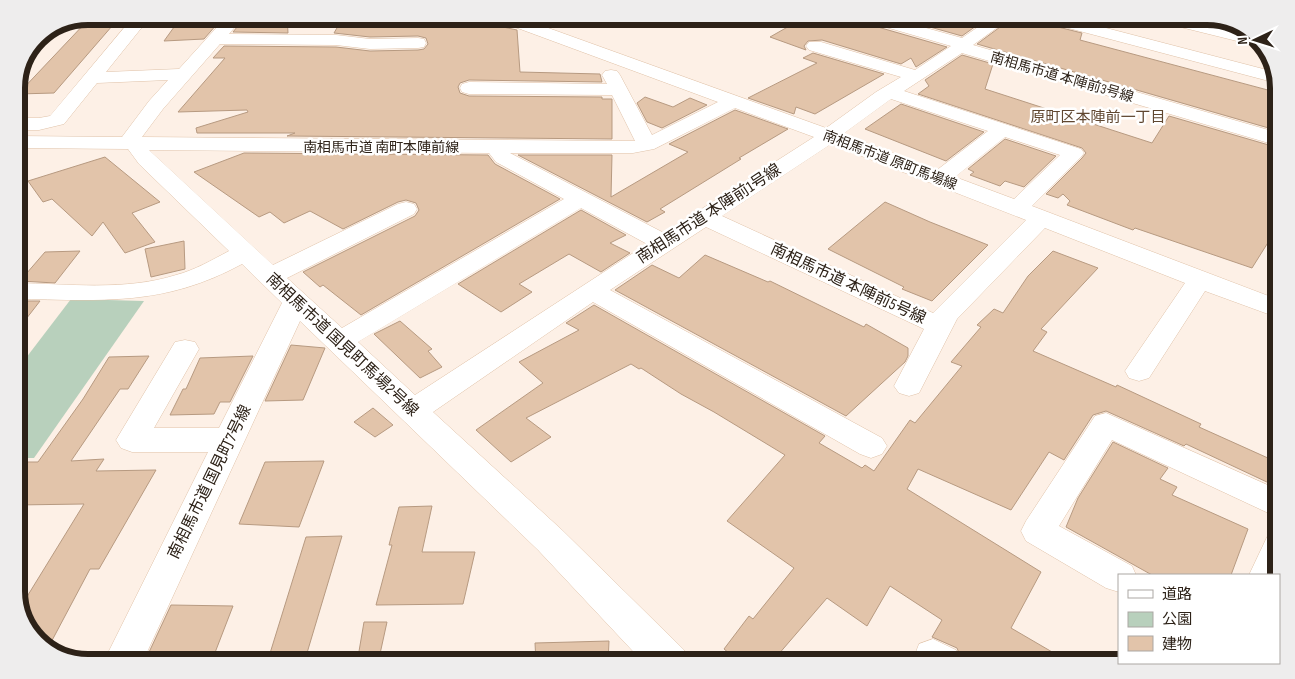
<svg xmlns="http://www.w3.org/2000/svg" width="1295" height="679" font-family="'Sofia Sans Condensed','Noto Sans JP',sans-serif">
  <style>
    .green { fill: #b8d0bc }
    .building { fill: #e2c4aa; stroke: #b79a81 }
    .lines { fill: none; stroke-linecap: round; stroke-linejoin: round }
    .minor-casing { stroke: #e0c2a8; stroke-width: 1 }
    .minor { fill: #fff; fill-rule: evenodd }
    .labels { text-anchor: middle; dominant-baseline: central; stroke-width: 5; stroke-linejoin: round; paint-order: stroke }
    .far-street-label { font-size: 14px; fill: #2d2218; stroke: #fff }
    .far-neighbourhood-label { font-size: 15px; fill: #604730; stroke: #fff }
    .street-label { font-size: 16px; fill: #2d2218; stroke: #fff }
    .rim { fill: none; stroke: #2d2218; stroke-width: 6 }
  </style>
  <rect width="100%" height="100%" fill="#fdf0e6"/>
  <path class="green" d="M71,299l73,2 -110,157h-18v-87z"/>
  <path class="building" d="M182,16h42l-20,23 -40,2z
    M246,16h41l1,17 -55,-1z
    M344,16l112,1 61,13 3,42 80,2 2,8 -133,-2 -9,3 -2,4 2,6 9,3 133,1v2h10v40l-325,-3 8,-3h-98l-1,-5 52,-16 -1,-2 -69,2 47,-54h-12l11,-12 112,1 34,4 48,-1 6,-1 4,-5 -2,-6 -8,-2 -48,1 -36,-4z
    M807,16h47l3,5 90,26 -31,20 -5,-9 -10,6 -79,-24 -14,1 -4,5 2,4 -36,-13z
    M891,16h99l-28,20z
    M1015,16h15l4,5 48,12 -2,7 199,53v38l-302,-87z
    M119,18l-65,75 -36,1 70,-74z
    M813,53l71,21 -69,40 -19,-7 -2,7 -46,-16 69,-35 -14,-5z
    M962,55l31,9 -8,25 167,54 17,-27 110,32v77l-27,43 -117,-40 -2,2 -66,-25 3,-4 -7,-7 -5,4 -12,-4 36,-36 4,-5 -4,-5 -164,-54 11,-8 -4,-6z
    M645,97l28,10 17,-9 17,7 -45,23 -15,-6 -10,-19z
    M901,104l83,28 -38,29 -81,-32z
    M735,110l53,19 -49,29 2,1 -81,50 5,3 -18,10 -129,-67h94l-1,42 77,-45 -19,-8z
    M1005,139l51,17 -32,31 -19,-6 -5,5 -30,-11 4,-3 -6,-3z
    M244,153l244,2 7,9 65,35 -199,116 -38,-30 -3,2 -17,-15 112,-56 4,-6 -3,-7 -10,-3 -8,2 -55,27 -33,-18 -26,12 -14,-11 -11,5 -65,-45z
    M105,157l55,45 -28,11 23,29 -30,11 -22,-31 -11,14 -40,-37 -9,3 -15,-21z
    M885,202l45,20 58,23 -56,56 -30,-12 2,-2 -76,-38z
    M581,210l45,25 -16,8 20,10 -29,19 -32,-18 -50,30 13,8 -31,20 -43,-28z
    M184,241l1,28 -34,8 -6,-28z
    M80,251l-25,32 -35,-2 25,-29z
    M1053,251l45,17 -57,61 6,3 -14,19 83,36 1,-2 84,39 -2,3 80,36 -10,20 -83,-39 -2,2 -78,-35 -13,4 -29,45 -15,-8 -38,58 -93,-41 -11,20 134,83 -30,56 60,35h-108l-6,-15 -25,-11 10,-17 -52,-34 -23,40 -40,-28 -56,65h-30l-17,-14 25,-33 4,3 41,-51 -67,-47 58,-66 -71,-43 -33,-18 -40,-26 -2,1 -8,-5 -105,54 25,19 -40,25 -35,-32 67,-47 -24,-21 60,-32 -13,-7 28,-18 231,131 -6,7 43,25 3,-3 9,6 36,-51 5,3 47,-57 -11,-4 30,-35 -4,-2 17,-16 9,4 25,-37z
    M705,255l63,27 2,-1 94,46 2,-3 42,24v8l-3,6 -59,54 -231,-126 37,-25 27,13z
    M16,301h24l-24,31z
    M400,321l32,28 -4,2 14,16 -22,11 -46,-44z
    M291,345l34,3 -22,52 -38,1z
    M149,356l-21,33h-8l-49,72 33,-2 -8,12 60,-1 -57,99h-9l-42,79 -20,-17 -8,-23 64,-104 -68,1v-31l7,-12h15l45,-63 26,-42z
    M253,356l-23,46h-10l-6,12 -44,1 13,-26h3l14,-31z
    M373,408l20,17 -18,12 -21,-15z
    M1113,442l55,26 -8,11 17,8 -5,8 76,34 -17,46h-79l-86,-48 12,-29z
    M324,461l-25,66 -60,-3 26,-62z
    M432,506l-10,46h53l-12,52 -87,1 16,-60h-3l10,-38z
    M342,536l-38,127h-37l39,-126z
    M171,605l62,1 -22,57h-67z
    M364,622h23l-9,41h-21z
    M609,641l-1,22h-72l-1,-20z"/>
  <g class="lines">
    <defs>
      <path id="minor" d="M134,16h17l-45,56 73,-3 48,-53h17l-15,18 107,1 34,4 48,-1 6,1 2,4 -2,4 -6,1 -48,1 -34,-4 -116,-1 -57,65 -21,28 491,4h2l-23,-46 -143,-1 -7,-2 -2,-4 2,-4 7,-2 138,2 -5,-9 3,-4 6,-1 6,1 3,4 32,60 66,-33 -225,-83 -2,-3h24l311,112 50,-36 25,-15 -92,-27 -3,-4 3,-4h12l94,28 36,-24 -93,-27 -2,-3h27l79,22 32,-22h19l-40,29 306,88v13l-317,-93 -58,38 177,58 3,4 -3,4 -49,49 247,94v18l-74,-27 -56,87 -10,3 -10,-3 -4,-7 60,-88 -140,-55 -88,91 -38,74 -10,3 -10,-3 -5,-7 30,-57 -218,-102 -96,63 272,148 5,8 -5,8 -11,4 -11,-4 -267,-152 -160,110 129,118 122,120 5,13h-45l-106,-113 -238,-229 -158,342h-39l105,-211h-76l-11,-4 -5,-8 59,-98 10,-2 10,2 4,7 -45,79h65l63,-125 -40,-39c-79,43 -140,36 -226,35v-16c52,1 110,8 160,-8 19,-5 36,-15 53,-24l-90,-87 -11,-15 -112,-1v-12l106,1 27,-36 19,-21 -71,3 -33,41 -25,6h-23v-12h23l11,-2zM891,99l97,32 -51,39 -94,-36zM735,108l79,29 -150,96 -154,-80h123l21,-4zM1005,137l55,18 -46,44 -59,-22zM831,144l195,76 -93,93 -211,-97zM149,150l340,3 7,9 68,37 -222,129 -55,-50 127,-64 3,-5 -3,-5 -8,-2 -8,2 -125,61zM581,208l66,36 -232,151 -57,-53z
        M1032,16h28l211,55 3,4 -3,4 -6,1 -231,-61z
        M1146,16h29l59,14 7,-5 9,8 -7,7 -6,1 -89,-22z
        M1106,413l173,77v28l-167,-78 -53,86 73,40 4,9h-17v17l-13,-4 -80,-47 -5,-10 5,-10 69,-105z
        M1279,533v42h-30l18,-38z
        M933,639l23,11 5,13h-45l-2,-6 5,-13z"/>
    </defs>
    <use href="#minor" class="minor-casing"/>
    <use href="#minor" class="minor"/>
  </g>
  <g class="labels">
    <g class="far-street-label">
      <text transform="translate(1062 77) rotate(16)">南相馬市道 本陣前3号線</text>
      <text x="381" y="147">南相馬市道 南町本陣前線</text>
      <text transform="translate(890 160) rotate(21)">南相馬市道 原町馬場線</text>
    </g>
    <g class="far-neighbourhood-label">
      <text x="1098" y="117">原町区本陣前一丁目</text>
    </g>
    <g class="street-label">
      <text transform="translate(709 214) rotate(-33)">南相馬市道 本陣前1号線</text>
      <text transform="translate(848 284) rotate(25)">南相馬市道 本陣前5号線</text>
      <text transform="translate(342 345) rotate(43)">南相馬市道 国見町馬場2号線</text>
      <text transform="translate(210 482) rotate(-64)">南相馬市道 国見町7号線</text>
    </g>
  </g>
  <path d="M0 0H1295V679H0ZM88 25H1207A63 63 0 0 1 1270 88V591A63 63 0 0 1 1207 654H88A63 63 0 0 1 25 591V88A63 63 0 0 1 88 25Z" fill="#eeeded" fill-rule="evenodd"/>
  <path class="rim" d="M88 25H1207A63 63 0 0 1 1270 88V591A63 63 0 0 1 1207 654H88A63 63 0 0 1 25 591V88A63 63 0 0 1 88 25Z"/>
  <rect x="1118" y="574" width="162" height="90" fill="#ffffff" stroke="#aba7a3"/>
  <rect x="1128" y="590" width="25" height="8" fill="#ffffff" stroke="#aba7a3"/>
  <text x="1162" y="599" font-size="15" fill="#2d2218">道路</text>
  <rect x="1128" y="612" width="25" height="15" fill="#b8d0bc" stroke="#aba7a3"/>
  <text x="1162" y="624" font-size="15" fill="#2d2218">公園</text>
  <rect x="1128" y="636" width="25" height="15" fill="#e2c4aa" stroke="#aba7a3"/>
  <text x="1162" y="649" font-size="15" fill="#2d2218">建物</text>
  <g transform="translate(1255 40) rotate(266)" stroke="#ffffff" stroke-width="4" paint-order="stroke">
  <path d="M0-4L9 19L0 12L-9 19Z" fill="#2d2218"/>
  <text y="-8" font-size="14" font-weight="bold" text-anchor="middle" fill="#2d2218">N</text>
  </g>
</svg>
